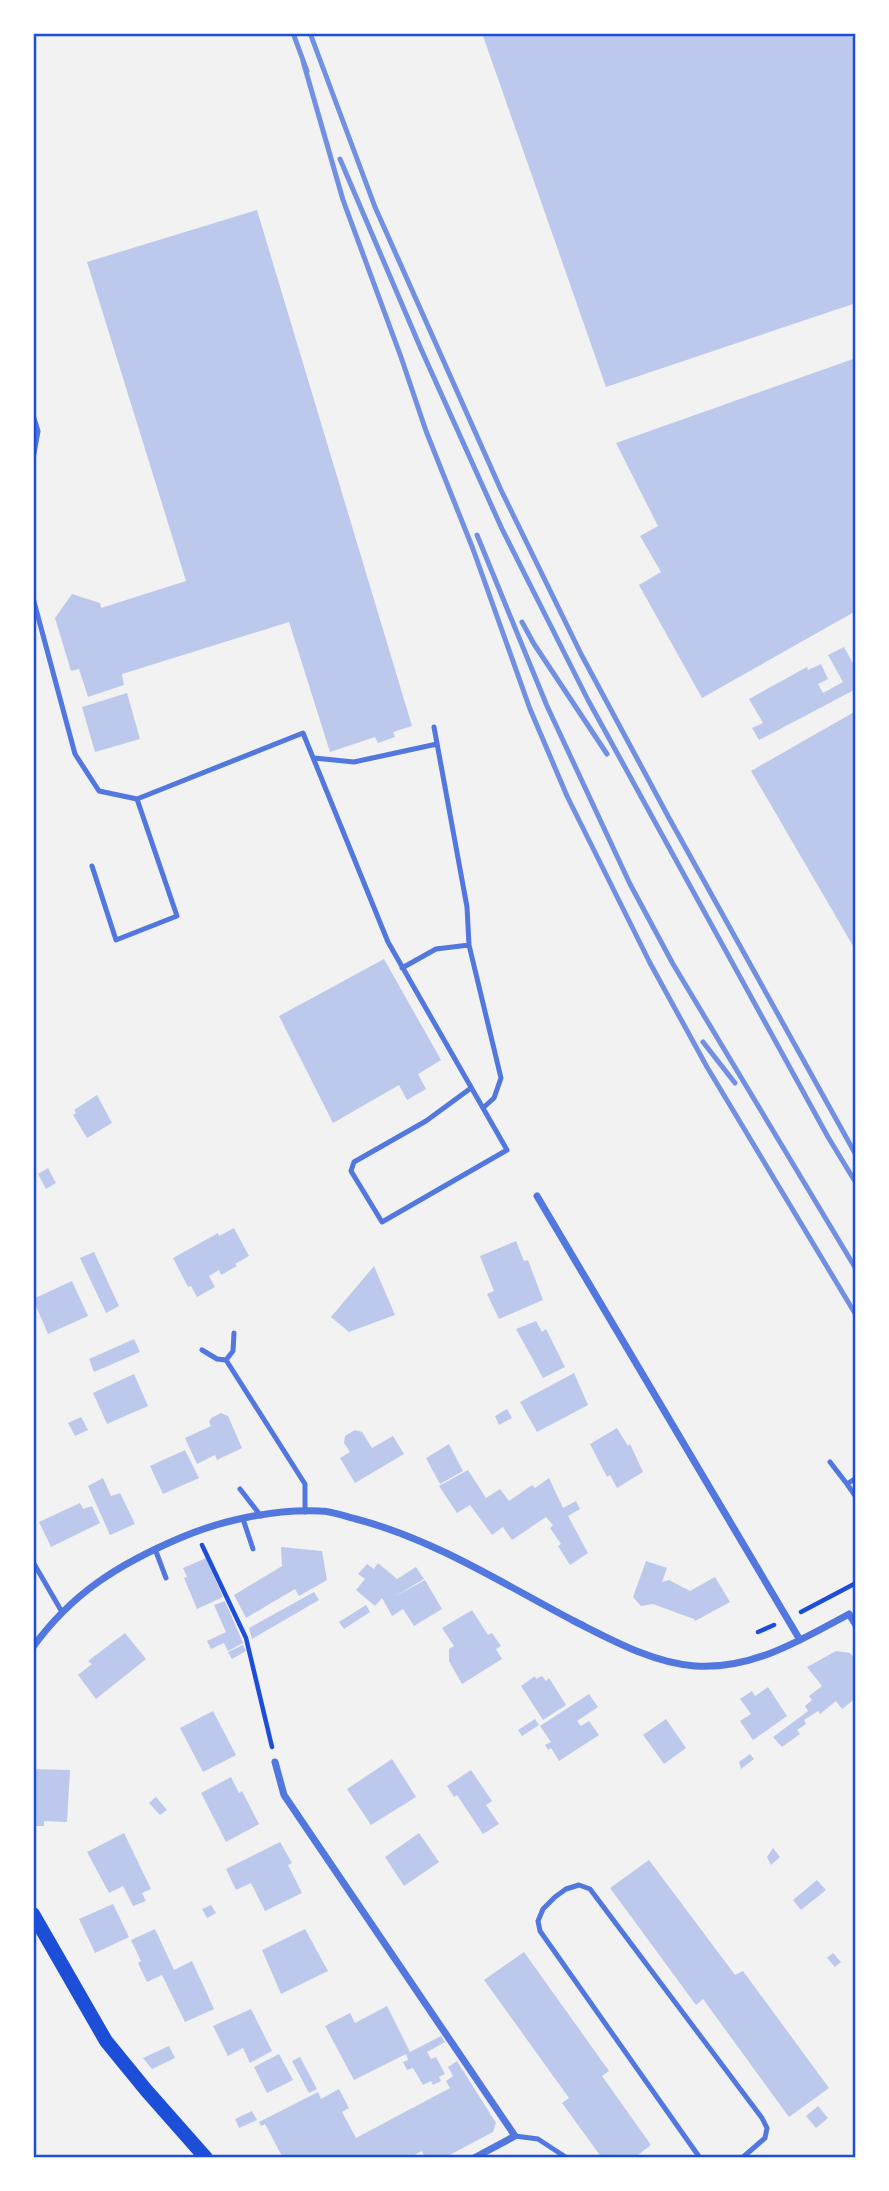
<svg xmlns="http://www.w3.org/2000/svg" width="889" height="2191" font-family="'PT Sans Narrow',sans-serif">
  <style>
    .building { fill: #bdc9ec }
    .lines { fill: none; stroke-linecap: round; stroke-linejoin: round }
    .path { stroke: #1d4ed8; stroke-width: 4.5 }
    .service { stroke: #5277de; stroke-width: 5 }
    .minor { stroke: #5277de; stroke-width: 7 }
    .secondary { stroke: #1d4ed8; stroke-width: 14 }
    .rail { stroke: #7290e2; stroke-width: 5 }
    .neatline { fill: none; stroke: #1d4ed8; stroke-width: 2.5 }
  </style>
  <rect width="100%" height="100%" fill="#f2f2f2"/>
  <path class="building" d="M482,33h369l5,14v256l-250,84z
    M257,210l155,516 -19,6 2,5 -17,6 -3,-6 -45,15 -41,-130 -167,52 2,11 -36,12 -9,-28 -8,2 -16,-53 17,-24 28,9 1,5 85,-27 -99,-319z
    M856,358v253l-154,87 -63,-113 22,-13 -21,-36 18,-10 -42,-83z
    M844,647l12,22v20l-97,51 -7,-12 11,-5 -14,-24 58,-32 1,3 13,-6 7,15 -10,5 5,9 20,-11 -15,-27z
    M127,693l13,46 -45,13 -13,-45z
    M856,711v240l-105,-180z
    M384,959l57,101 -23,14 8,15 -19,11 -8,-15 -66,38 -54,-107z
    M97,1095l15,28 -25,15 -14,-23 3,-2 -2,-3z
    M48,1168l8,15 -10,6 -8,-15z
    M234,1228l15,28 -14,8 2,2 -16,9 -2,-5 -10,6 6,11 -18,10 -6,-11 -3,1 -15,-29 45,-25 1,3z
    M516,1241l8,20 4,-1 15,40 -44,19 -12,-25 7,-3 -14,-35z
    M94,1252l25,54 -13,7 -26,-55z
    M374,1266l21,49 -46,17 -18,-15z
    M72,1281l16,35 -40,18 -15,-35z
    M536,1321l6,11 4,-3 19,38 -22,11 -27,-49z
    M134,1339l6,13 -46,20 -5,-13z
    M574,1373l14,32 -51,27 -17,-30z
    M134,1374l14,32 -41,18 -14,-31z
    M507,1409l5,9 -13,7 -4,-9z
    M221,1413l7,3 14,32 -25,12 -2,-5 -18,9 -12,-26 26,-12 -2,-4 2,-4z
    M81,1417l7,13 -13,6 -7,-13z
    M617,1428l11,18 2,-2 13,28 -26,16 -7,-13 -3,2 -17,-33z
    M355,1430l7,2 10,16 21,-12 11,18 -49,29 -15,-25 10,-6 -6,-9 1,-7z
    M449,1444l14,27 -23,13 -14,-26z
    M185,1450l14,28 -36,16 -13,-28z
    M468,1470l18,28 14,-9 9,12 23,-16 3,3 14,-10 14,30 13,-7 4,8 -12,7 20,37 -18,12 -12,-19 3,-2 -11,-16 3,-3 -7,-8 -34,23 -9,-13 -11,8 -22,-30 -13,8 -18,-27z
    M103,1478l8,18 9,-3 15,31 -25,11 -22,-49z
    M80,1503l3,6 9,-3 8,17 -49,24 -12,-25z
    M281,1547l41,4 5,29 -28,16 -4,-7 -49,29 -12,-23 48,-29z
    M206,1558l17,39 -26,12 -13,-31 3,-1 -4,-9z
    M646,1561l21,7 -5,14 7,-2 21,11 25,-14 15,25 -35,19 -1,-2 -41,-15 -12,2 -8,-9z
    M378,1563l19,16 19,-12 8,12 -30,18 31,-17 17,29 -28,17 -11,-17 -11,7 -10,-18 -7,8 -19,-16 9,-11 -7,-5 9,-10 7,5z
    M314,1592l5,8 -67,39 -3,-11z
    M225,1601l18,42 -15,8 -4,-8 -13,6 -4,-8 19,-9 -12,-27z
    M366,1605l4,7 -26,17 -5,-7z
    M472,1610l16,25 4,-2 9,13 -5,3 6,10 -40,25 -13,-23v-12l5,-3 -12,-18z
    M125,1633l21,26 -50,40 -18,-24 14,-11 -4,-3z
    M243,1645l3,6 -14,8 -4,-7z
    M836,1651l14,2 6,7v38l-14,11 -6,-8 -16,13 -2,-3 -14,9 2,4 -9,6 3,4 -18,13 -9,-10 35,-26 -3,-5 7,-6 -3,-4 13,-10 -15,-19z
    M535,1676l1,3 6,-3 4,5 3,-3 17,27 -23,15 -22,-34z
    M768,1687l19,29 -34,24 -13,-19 11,-7 -11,-15 12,-8 3,5z
    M589,1694l9,13 -21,14 4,5 8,-5 10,14 -40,26 -8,-13 -3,2 -3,-5 6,-3 -11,-16z
    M213,1711l23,44 -33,17 -23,-44z
    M535,1719l4,6 -17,11 -4,-6z
    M666,1719l20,29 -22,16 -21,-29z
    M750,1754l4,5 -13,10 -2,-7z
    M392,1759l24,38 -45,28 -24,-36z
    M33,1769l37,1 -3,52 -23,-1v5h-11z
    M471,1770l21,31 -6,4 13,19 -16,10 -26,-39 -3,2 -7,-11z
    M231,1777l8,16 3,-2 17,33 -33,18 -25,-49z
    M156,1797l11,13 -7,5 -11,-12z
    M124,1833l27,56 -9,4 4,8 -13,5 -10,-20 -14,7 -22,-41z
    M419,1833l20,29 -35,24 -19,-29z
    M280,1842l12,21 -4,2 14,28 -37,18 -14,-28 -15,7 -10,-21z
    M773,1848l7,9 -9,8 -4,-8z
    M649,1860l86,115 8,-4 86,117 -40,29 -86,-118 -7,6 -86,-117z
    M817,1880l9,10 -25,20 -8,-10z
    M113,1904l16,33 -34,16 -16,-34z
    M211,1905l5,8 -9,5 -5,-9z
    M155,1929l19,41 18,-9 22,48 -29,13 -23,-47 -15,7 -9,-19 3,-2 -10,-21z
    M305,1929l23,42 -47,23 -19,-44z
    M524,1952l85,119 -7,5 49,69 -17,13h-32l-40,-55 7,-5 -85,-118z
    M833,1953l8,9 -6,5 -8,-9z
    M387,2006l23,46 31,-16 4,6 -18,10 4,7 5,-2 9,17 -6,3 2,4 -8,4 -2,-4 -8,4 -10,-17 -6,2 -4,-8 5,-2 -2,-6 -52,26 -29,-54 25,-13 5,10z
    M251,2009l21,42 -22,12 -7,-15 -15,8 -15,-30z
    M169,2046l6,12 -23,11 -9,-11z
    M279,2054l14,26 -26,13 -13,-26z
    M300,2057l17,32 -8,4 -17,-32z
    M457,2061l39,62 -3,9 -49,26h-19l-3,-7 -13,7h-126l-18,-34 -4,2 -2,-4 59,-30 3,7 18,-10 10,19 -7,4 14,26 94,-50 -4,-7 7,-5 -5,-9z
    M818,2106l10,12 -12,10 -10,-12z
    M252,2111l5,9 -18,8 -4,-9z"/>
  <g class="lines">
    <path class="path" d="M202,1545l44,93 26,109
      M801,1612l55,-29
      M758,1632l16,-7"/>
    <path class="service" d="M33,415l5,16 -5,28
      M33,598l42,156 24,37 38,8 166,-66 85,209 119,208 -125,72 -31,-51 3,-9 72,-41 45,-33
      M434,727l33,180 2,38
      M314,758l40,4 83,-18
      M92,866l24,74 61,-24 -40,-117
      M402,968l34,-19 33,-4 32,133 -7,20 -11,10
      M202,1350l15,9 9,1 7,-9 1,-18
      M226,1360l79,124v28
      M830,1462l17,22
      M856,1478l-9,6 9,13
      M240,1489l21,27
      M243,1519l10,30
      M155,1549l11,29
      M33,1562l29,50
      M515,2136l23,3 29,19
      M700,2158l-160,-227 -2,-10 5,-12 12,-12 11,-8 13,-4 11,4 172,229 5,10 -2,10 -23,20"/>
    <path class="minor" d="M537,1196l263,444
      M33,1647c39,-54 86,-83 147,-109 42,-18 94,-29 140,-27 11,0 24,5 36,8 77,20 146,64 216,101 38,19 80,43 123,46 57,4 106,-26 154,-52l7,11
      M275,1762l9,33 231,341 -41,22"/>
    <path class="secondary" d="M33,1914l73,127 40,49 60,68"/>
    <path class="rail" d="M293,33l14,38
      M310,33l65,174 126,283 80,164 88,164 187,337
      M303,61l40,139 58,157 25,74 47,118 57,160 37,87 83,167 57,104 149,248
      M340,159l81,190 81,180 86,171 240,437 28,46
      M477,535l70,171 83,178 43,80 183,305
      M522,622l12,22 73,110
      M703,1042l32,41"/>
  </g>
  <rect width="889" height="2191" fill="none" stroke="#ffffff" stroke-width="70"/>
  <rect x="35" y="35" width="819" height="2121" class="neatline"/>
</svg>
